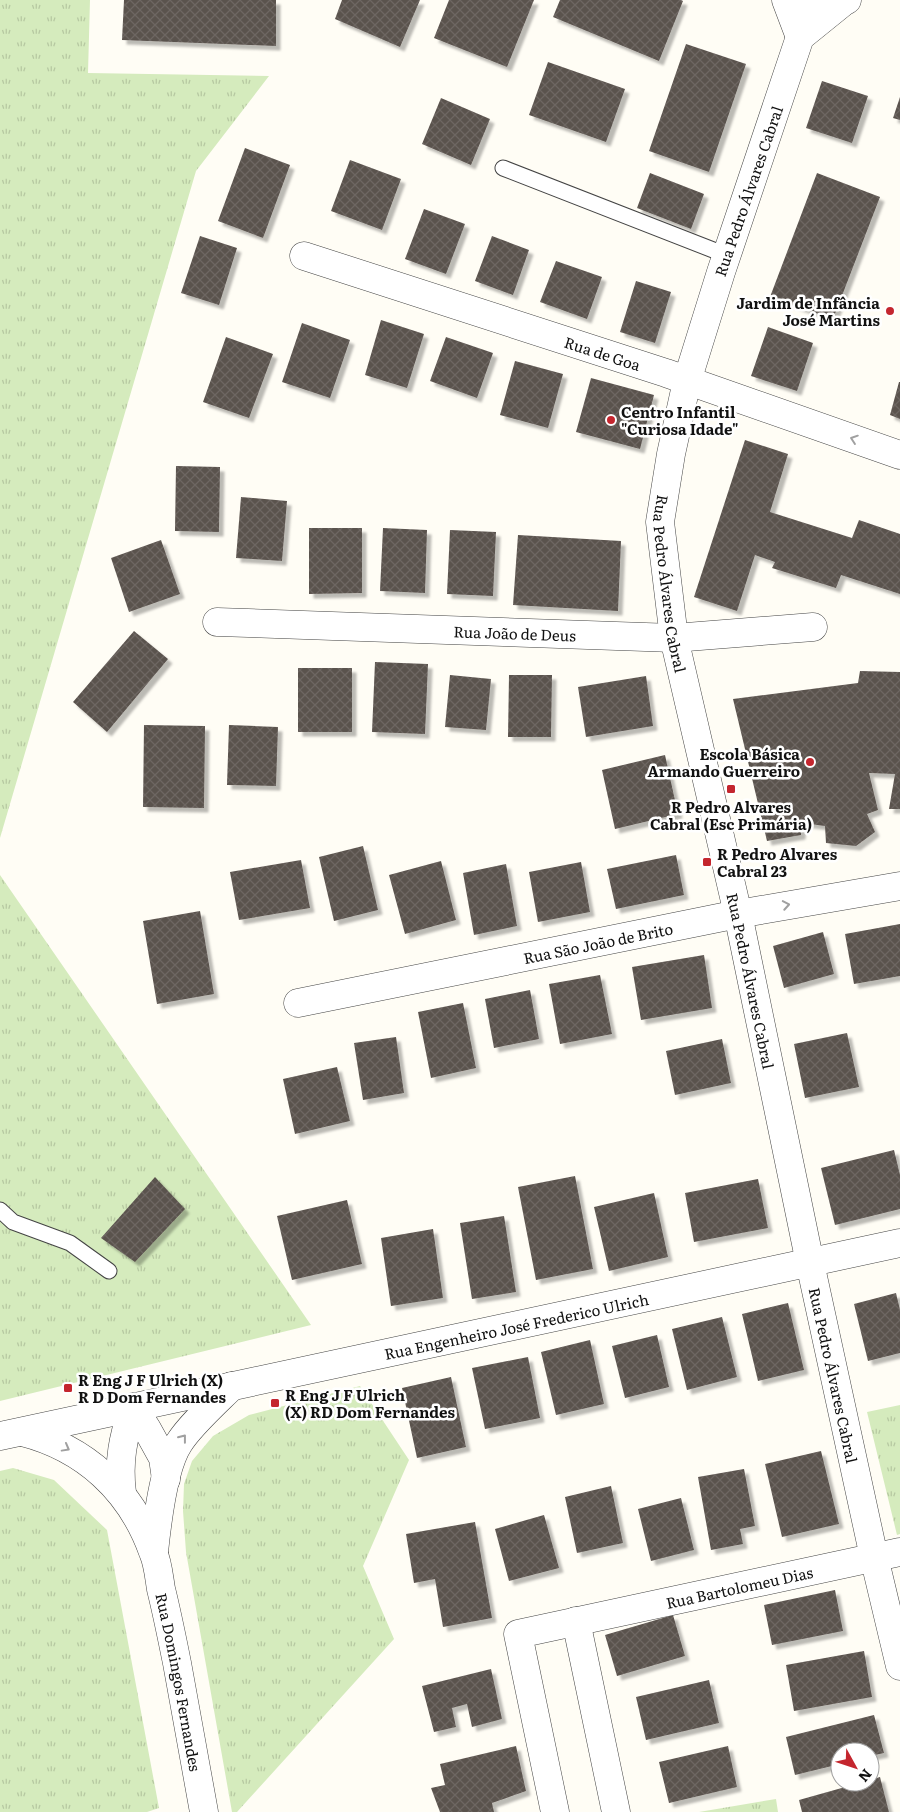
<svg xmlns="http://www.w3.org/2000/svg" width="900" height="1812" font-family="Literata,serif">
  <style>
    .grass { fill: url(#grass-tufts) }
    .building { fill: url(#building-cross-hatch); filter: url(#shadow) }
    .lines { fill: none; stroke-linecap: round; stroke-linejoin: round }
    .service-casing { stroke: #444; stroke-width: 17 }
    .minor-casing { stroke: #444; stroke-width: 29 }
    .tertiary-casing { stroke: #444; stroke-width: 29 }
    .service { stroke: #fff; stroke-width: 15 }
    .minor { stroke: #fff; stroke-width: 28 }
    .tertiary { stroke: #fff; stroke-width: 28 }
    .oneway { stroke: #a0a0a0 }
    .poi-dot { fill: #c4262e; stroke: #fff; stroke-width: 2 }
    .labels { text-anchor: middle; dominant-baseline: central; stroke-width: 5; stroke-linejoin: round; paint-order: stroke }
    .street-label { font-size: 15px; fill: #111; stroke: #fff }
    .poi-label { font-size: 15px; font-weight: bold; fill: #111; stroke: #fff; text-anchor: start }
  </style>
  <defs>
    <pattern id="grass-tufts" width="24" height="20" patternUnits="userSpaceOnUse" patternTransform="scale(1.25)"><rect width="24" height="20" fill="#d5ebbd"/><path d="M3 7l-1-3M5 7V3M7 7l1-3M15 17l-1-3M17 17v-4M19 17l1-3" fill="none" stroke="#b6c8a1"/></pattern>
    <pattern id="building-cross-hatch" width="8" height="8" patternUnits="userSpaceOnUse" patternTransform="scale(1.25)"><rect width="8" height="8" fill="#5a524d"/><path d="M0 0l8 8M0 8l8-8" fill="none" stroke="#6d6662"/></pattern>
    <filter id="shadow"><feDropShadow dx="4.5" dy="4.5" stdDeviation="1" flood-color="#0004"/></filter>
  </defs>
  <rect width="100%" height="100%" fill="#fffdf5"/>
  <path class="grass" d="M0,0h90l-2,73 181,3 -73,95 -196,667z
    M0,875l311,450 -311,76z
    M360,1386l49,74 -46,106 31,73 -157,173h-5l-46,-260 -3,-41 1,-27 8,-23 21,-25 36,-21z
    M900,1405v129l-3,1 -30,-123z
    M13,1468l41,12 53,50 52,278 -12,4h-147v-341z
    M776,1799l2,13h-79z"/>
  <path class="building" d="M124,0h152v46l-154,-6z
    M342,0h78l-20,47 -65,-28z
    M449,0h85l-27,67 -73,-29z
    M560,0h121l2,1 -24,60 -106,-44z
    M686,44l60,20 -37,108 -60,-21z
    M548,62l77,27 -19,53 -77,-27z
    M822,81l46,15 -16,47 -46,-15z
    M900,97v23l-7,-2z
    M441,98l49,21 -19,46 -49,-21z
    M245,148l45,17 -27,73 -45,-17z
    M350,160l51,19 -19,51 -51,-19z
    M650,173l54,21 -13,35 -54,-21z
    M817,173l63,24 -47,122 -63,-22z
    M424,209l41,15 -19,50 -41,-15z
    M200,236l37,12 -18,57 -38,-12z
    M492,236l37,14 -16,45 -38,-14z
    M556,261l46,16 -15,42 -47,-17z
    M636,281l35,11 -16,51 -35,-11z
    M381,320l43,14 -17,54 -42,-13z
    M302,323l48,17 -20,58 -48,-16z
    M768,327l45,16 -16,48 -46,-15z
    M226,337l47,17 -24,64 -46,-16z
    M446,337l47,16 -16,45 -47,-17z
    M515,361l48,13 -15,54 -48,-13z
    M591,378l63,17 -14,54 -64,-17z
    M899,382h1v37l-10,-4z
    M745,440l43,14 -18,58 82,26 7,-18 41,14v60l-59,-19 -5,13 -64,-20 3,-6 -20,-7 -18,56 -43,-14z
    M176,466l44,1 -1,65 -44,-1z
    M241,497l46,4 -5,60 -46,-3z
    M309,528h53v65l-53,1z
    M383,528l44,2 -2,63 -45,-2z
    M450,530l46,2 -3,64 -46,-2z
    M518,535l103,6 -3,70 -105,-6z
    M161,540l19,54 -51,18 -18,-54z
    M134,631l34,28 -61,73 -34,-30z
    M375,662l53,2 -3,70 -53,-2z
    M298,668h54v64h-54z
    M860,671l40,1v137h-11l6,-35 -26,-1 9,37 -11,4 8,18 -19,14 -30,-3 -1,-17 -23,-3 -1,12 -34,6 -34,-142 125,-16z
    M450,675l41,4 -5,51 -41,-3z
    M509,675h43l-1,62h-43z
    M646,676l7,50 -67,11 -8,-50z
    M144,725l61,1 -1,82 -61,-1z
    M229,725l49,2 -2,59 -49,-1z
    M665,755l13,59 -63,15 -13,-59z
    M363,846l15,64 -44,11 -15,-64z
    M676,855l8,40 -68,14 -9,-40z
    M301,860l9,48 -71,12 -9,-48z
    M441,861l15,59 -51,14 -16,-59z
    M581,862l9,50 -52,10 -9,-50z
    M506,864l11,62 -43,9 -11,-62z
    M200,911l14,83 -57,10 -14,-83z
    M900,924v52l-46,8 -9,-50z
    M823,932l11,42 -50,14 -11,-42z
    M704,955l8,53 -71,12 -9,-53z
    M600,975l12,59 -52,10 -11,-60z
    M530,990l9,49 -45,9 -9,-49z
    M463,1003l13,65 -45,10 -13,-66z
    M847,1033l12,54 -54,11 -11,-54z
    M396,1037l8,56 -41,7 -9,-57z
    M722,1039l9,44 -56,12 -9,-44z
    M337,1067l13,54 -55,13 -12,-55z
    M894,1150l6,25v34l-65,16 -14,-57z
    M575,1176l18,93 -57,11 -18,-93z
    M155,1177l30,32 -50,53 -34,-24z
    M758,1179l10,49 -74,14 -9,-49z
    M654,1193l14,64 -59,14 -15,-64z
    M347,1200l15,64 -70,16 -15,-64z
    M504,1216l12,76 -44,7 -12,-76z
    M433,1229l10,69 -52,8 -10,-68z
    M896,1293l4,17v43l-32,8 -14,-57z
    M788,1303l16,67 -46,11 -16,-67z
    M722,1317l15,60 -50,13 -15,-61z
    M657,1335l12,52 -44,11 -13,-52z
    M590,1340l14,64 -48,11 -15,-63z
    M528,1357l12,61 -55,11 -13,-61z
    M451,1377l15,70 -49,11 -15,-70z
    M821,1451l18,73 -57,13 -17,-73z
    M744,1469l11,57 -15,3 3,15 -32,6 -13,-73z
    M611,1486l12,57 -46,10 -12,-56z
    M681,1498l13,52 -43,11 -13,-52z
    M544,1515l15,53 -50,13 -14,-52z
    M475,1522l17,96 -49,9 -8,-48 -21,4 -8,-49z
    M835,1590l8,41 -71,14 -8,-40z
    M673,1615l12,41 -68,20 -12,-41z
    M864,1651l8,46 -78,14 -8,-46z
    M491,1669l11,50 -30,8 -5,-23 -15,4 4,19 -22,5 -12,-46z
    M709,1680l10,43 -73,17 -10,-43z
    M874,1715l10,38 -14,3v-4h-30v12l-45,11 -9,-38z
    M516,1746l10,45 -34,12 2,9h-54l-9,-24 14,-3 -5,-21z
    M728,1746l9,41 -68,16 -10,-41z
    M880,1777l9,35h-87l-3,-12 64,-18h7v-2z"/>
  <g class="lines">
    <defs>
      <path id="service" d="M503,168l223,87
        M0,1210l13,12 57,21 39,28"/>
      <g id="minor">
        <path d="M786,0l14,37"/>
        <path id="s1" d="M842,3l-42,34 -79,235 -34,109 -16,73 -11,68 14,116 64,276 72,349 64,294 26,109"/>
        <path id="s2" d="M304,256l362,117 234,82"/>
        <path id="s3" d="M217,622l457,16 139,-11"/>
        <path id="s4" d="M298,1003l440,-89 162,-28"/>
        <path d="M133,1407l14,22 16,29 3,21"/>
        <path id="s5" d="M22,1432c63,16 109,58 131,120 5,11 6,25 8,37 6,24 11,49 16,74 9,50 18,99 27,149"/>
        <path id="s6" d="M0,1436c299,-67 601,-126 900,-193"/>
        <path d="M122,1493c-4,-32 1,-55 11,-86"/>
        <path d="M154,1552c3,-29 9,-85 25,-109 11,-18 38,-42 53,-57"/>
        <path d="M576,1621l40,191"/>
        <path id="s7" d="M555,1812l-37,-178 382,-82"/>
      </g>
      <path id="tertiary" d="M799,0c15,6 34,7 48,0"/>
    </defs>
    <use href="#service" class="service-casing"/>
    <use href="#minor" class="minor-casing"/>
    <use href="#tertiary" class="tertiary-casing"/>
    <use href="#service" class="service"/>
    <use href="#minor" class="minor"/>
    <use href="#tertiary" class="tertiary"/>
  </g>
  <defs><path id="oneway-chevron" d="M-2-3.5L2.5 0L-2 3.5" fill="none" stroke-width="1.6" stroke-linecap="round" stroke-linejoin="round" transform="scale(1.25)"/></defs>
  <g class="oneway">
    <use href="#oneway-chevron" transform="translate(854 439) rotate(-161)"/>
    <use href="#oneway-chevron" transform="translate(786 905) rotate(-10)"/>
    <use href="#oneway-chevron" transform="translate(183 1438) rotate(-52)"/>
    <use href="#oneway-chevron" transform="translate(66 1448) rotate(29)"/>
  </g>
  <g class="poi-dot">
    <circle cx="890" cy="311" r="5"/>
    <circle cx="611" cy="420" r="5"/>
    <circle cx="810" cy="762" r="5"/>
    <rect x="726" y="784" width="10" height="10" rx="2.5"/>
    <rect x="702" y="857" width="10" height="10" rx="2.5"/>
    <rect x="63" y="1383" width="10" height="10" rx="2.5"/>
    <rect x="270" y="1398" width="10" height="10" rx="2.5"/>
  </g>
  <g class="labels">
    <g class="street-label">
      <text transform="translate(748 191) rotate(-71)">Rua Pedro Álvares Cabral</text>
      <text stroke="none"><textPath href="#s2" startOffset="314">Rua de Goa</textPath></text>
      <text stroke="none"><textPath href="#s1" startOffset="622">Rua Pedro Álvares Cabral</textPath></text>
      <text stroke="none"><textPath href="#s3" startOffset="298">Rua João de Deus</textPath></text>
      <text stroke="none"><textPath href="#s4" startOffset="306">Rua São João de Brito</textPath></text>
      <text stroke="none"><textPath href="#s1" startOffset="1028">Rua Pedro Álvares Cabral</textPath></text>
      <text stroke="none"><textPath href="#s6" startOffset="528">Rua Engenheiro José Frederico Ulrich</textPath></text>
      <text stroke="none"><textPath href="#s1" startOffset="1431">Rua Pedro Álvares Cabral</textPath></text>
      <text stroke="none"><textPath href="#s7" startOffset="408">Rua Bartolomeu Dias</textPath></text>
      <text stroke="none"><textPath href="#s5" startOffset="318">Rua Domingos Fernandes</textPath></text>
    </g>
    <g class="poi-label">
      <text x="880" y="302" text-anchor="end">Jardim de Infância<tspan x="880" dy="17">José Martins</tspan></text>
      <text x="621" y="411">Centro Infantil<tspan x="621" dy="17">"Curiosa Idade"</tspan></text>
      <text x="800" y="753" text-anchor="end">Escola Básica<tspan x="800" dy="17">Armando Guerreiro</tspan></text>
      <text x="731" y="806" text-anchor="middle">R Pedro Alvares<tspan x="731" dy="17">Cabral (Esc Primária)</tspan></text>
      <text x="717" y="853">R Pedro Alvares<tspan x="717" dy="17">Cabral 23</tspan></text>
      <text x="78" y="1379">R Eng J F Ulrich (X)<tspan x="78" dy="17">R D Dom Fernandes</tspan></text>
      <text x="285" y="1394">R Eng J F Ulrich<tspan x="285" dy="17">(X) RD Dom Fernandes</tspan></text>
    </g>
  </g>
  <g transform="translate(855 1767) rotate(130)"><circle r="24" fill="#ffffff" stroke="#a0a0a0"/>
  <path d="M0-4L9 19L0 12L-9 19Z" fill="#c4262e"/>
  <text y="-8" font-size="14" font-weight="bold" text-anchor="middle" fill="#111111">N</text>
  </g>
</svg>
